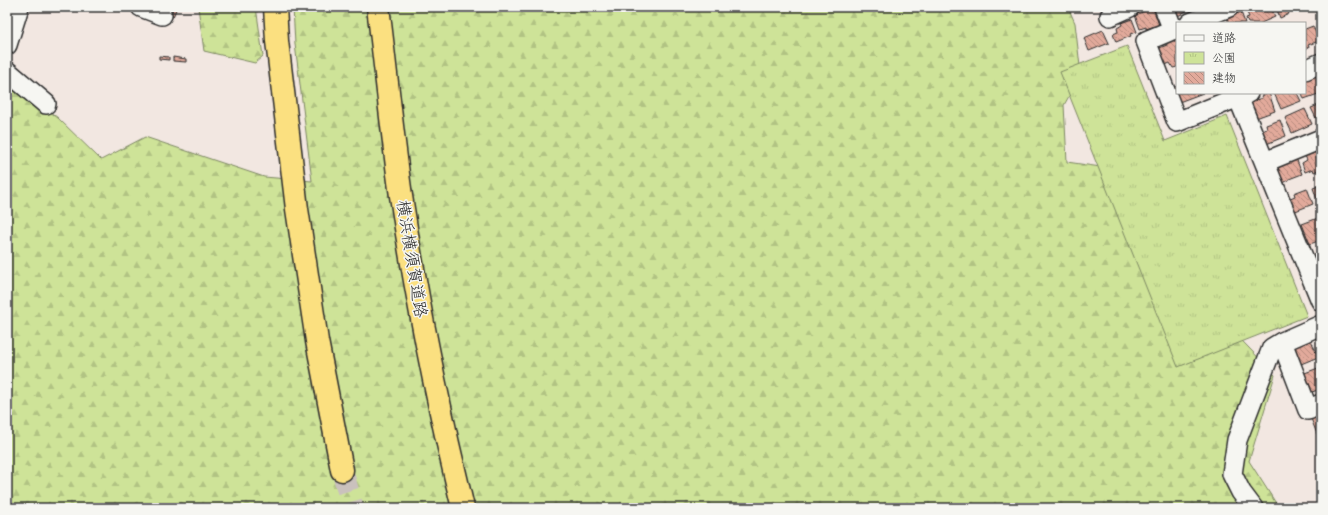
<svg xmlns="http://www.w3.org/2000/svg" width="1328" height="515" font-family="Caveat,'Klee One',sans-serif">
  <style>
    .forest { fill: url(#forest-firs); stroke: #7c8762 }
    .park { fill: url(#park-tufts); stroke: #7c8762 }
    .building { fill: url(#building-back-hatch); stroke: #2b2b2b }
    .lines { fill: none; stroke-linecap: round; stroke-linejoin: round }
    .highway-tunnel { stroke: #cac1bd; stroke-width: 22; stroke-dasharray: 22 11; stroke-linecap: butt }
    .minor-casing { stroke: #2b2b2b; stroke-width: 22 }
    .highway-casing { stroke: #2b2b2b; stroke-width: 25 }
    .minor { stroke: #f6f6f2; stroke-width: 19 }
    .highway { stroke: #fbe080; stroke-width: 22 }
    .labels { text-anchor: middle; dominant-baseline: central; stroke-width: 3; stroke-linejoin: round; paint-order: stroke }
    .street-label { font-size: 17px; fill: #2b2b2b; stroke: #f6f6f2 }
  </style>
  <defs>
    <pattern id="forest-firs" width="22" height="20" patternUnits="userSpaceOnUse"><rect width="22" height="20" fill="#cee398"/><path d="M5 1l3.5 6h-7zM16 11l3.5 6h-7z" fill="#b1c383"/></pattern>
    <pattern id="park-tufts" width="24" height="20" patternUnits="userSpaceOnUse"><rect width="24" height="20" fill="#cee398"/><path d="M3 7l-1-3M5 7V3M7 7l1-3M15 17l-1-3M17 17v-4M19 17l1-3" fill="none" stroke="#b1c383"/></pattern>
    <pattern id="building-back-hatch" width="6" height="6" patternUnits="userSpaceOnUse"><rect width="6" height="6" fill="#e2aa9b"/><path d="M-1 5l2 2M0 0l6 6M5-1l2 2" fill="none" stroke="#b78b7f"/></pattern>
  </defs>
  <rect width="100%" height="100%" fill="#f2e7e1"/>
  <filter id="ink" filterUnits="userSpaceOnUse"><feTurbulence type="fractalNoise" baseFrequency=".025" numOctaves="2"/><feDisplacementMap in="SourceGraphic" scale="8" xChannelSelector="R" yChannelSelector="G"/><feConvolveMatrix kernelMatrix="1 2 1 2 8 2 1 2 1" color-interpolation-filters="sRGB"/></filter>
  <g filter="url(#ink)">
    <path class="forest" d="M198,7h58l7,49 -8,7 -51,-12z
      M293,7h775l7,16 6,52 -17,30 3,57 47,7 108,151 53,55 -26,86 30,47h-1272v-429l51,39 43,42 44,-23 119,40 48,4 -17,-137z"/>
    <path class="park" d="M1127,46l38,95 62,-25 80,200 -129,51 -118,-295z"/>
    <path class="building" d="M174,7h3l-4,10 -3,-1z
      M1173,7h15l1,3 -7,3v1l-7,3z
      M1190,7h7l1,1 -7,3z
      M1254,7h17l4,10 -14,6h-13l-2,-5 3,-1 -3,-7z
      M1276,7h25l-13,5 1,2 -9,4z
      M1153,8l6,17 -13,4v-2l-6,2 -5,-14z
      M1241,12l4,11h-16l-2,-5z
      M1132,19l5,13 -7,2 1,2 -15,6 -3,-8 5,-2 -1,-4 5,-3 -1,-2z
      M1321,23v11l-4,-9z
      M1313,26l6,15 -11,4 1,2 -4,2v-20z
      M1103,30l6,13 -20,8 -5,-13z
      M1174,39l1,3 2,-1v26l-4,1 -3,-5 -7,3 -6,-17 10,-4 -1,-3z
      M159,56l10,1v3l-10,-1z
      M173,57l13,2v3l-13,-1z
      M1318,75l3,6v12l-17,6 -2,-6h3v-13z
      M1177,86v7h26l-24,9 -5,-15z
      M1269,93l6,18 -19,7 -6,-16 12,-4 -1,-2z
      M1274,93h23l4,8 -20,8z
      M1321,104v12l-5,2 -5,-10z
      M1305,109l7,15 -20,9 -7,-15z
      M1280,120l6,16 -22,9 -5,-13 8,-3 -1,-4z
      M1317,150v1h4v18l-7,3 -1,-3 -8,3 -3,-9 5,-3 -2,-4 2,-1v-2z
      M1296,158l6,16 -13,5v1l-8,4 -6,-15 5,-2 -1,-2z
      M1321,185v26l-8,-23z
      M1307,188l6,16 -20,8 -5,-13 7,-3 -1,-3z
      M1318,218l3,9v13l-11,4 -8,-20z
      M1321,251v19l-3,2 -5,-13 7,-3 -2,-3z
      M1321,338v10l-3,-9z
      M1311,340l7,17 -17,7 -1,-2 -3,1 -4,-16z
      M1321,367v22l-9,3 -3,-8 -3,1 -4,-11z
      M1321,412v20l-4,2 -7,-18z"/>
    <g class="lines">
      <path class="highway-tunnel" d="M342,470l11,38"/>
      <defs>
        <path id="minor" d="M141,7l21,8
          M1164,7l9,23
          M1110,16l20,-9
          M1190,23l39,-16
          M1177,28l-31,13 31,81 71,-29
          M7,45l12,-38
          M1305,70l16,-7
          M7,71l39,33
          M1238,97l83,204
          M1265,162l56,-23
          M1282,342l26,68 13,-6
          M1253,508l-12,-16 -9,-18 5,-34 35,-92 10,-6 39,-17"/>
        <path id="highway" d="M275,7l2,34 20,168 20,132 25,129
          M378,7c8,63 14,126 23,189 16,106 37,209 62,312"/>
      </defs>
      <use href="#minor" class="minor-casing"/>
      <use href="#highway" class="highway-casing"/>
      <use href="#minor" class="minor"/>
      <use href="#highway" class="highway"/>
    </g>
  </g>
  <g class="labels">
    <g class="street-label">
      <text transform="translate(412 259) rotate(81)">横浜横須賀道路</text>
    </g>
  </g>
  <rect width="1328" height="515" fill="none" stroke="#f6f6f2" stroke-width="24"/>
  <rect x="12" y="12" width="1304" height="491" fill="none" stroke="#2b2b2b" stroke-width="1.5" filter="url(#ink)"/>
  <rect x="1176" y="22" width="130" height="72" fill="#f6f6f2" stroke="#a5a5a2"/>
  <rect x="1184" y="35" width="20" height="6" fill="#f6f6f2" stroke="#a5a5a2"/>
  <text x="1212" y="42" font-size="12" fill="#2b2b2b">道路</text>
  <rect x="1184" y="52" width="20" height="12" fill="url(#park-tufts)" stroke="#a5a5a2"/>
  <text x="1212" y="62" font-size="12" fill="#2b2b2b">公園</text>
  <rect x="1184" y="72" width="20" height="12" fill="url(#building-back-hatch)" stroke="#a5a5a2"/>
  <text x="1212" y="82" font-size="12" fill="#2b2b2b">建物</text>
</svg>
